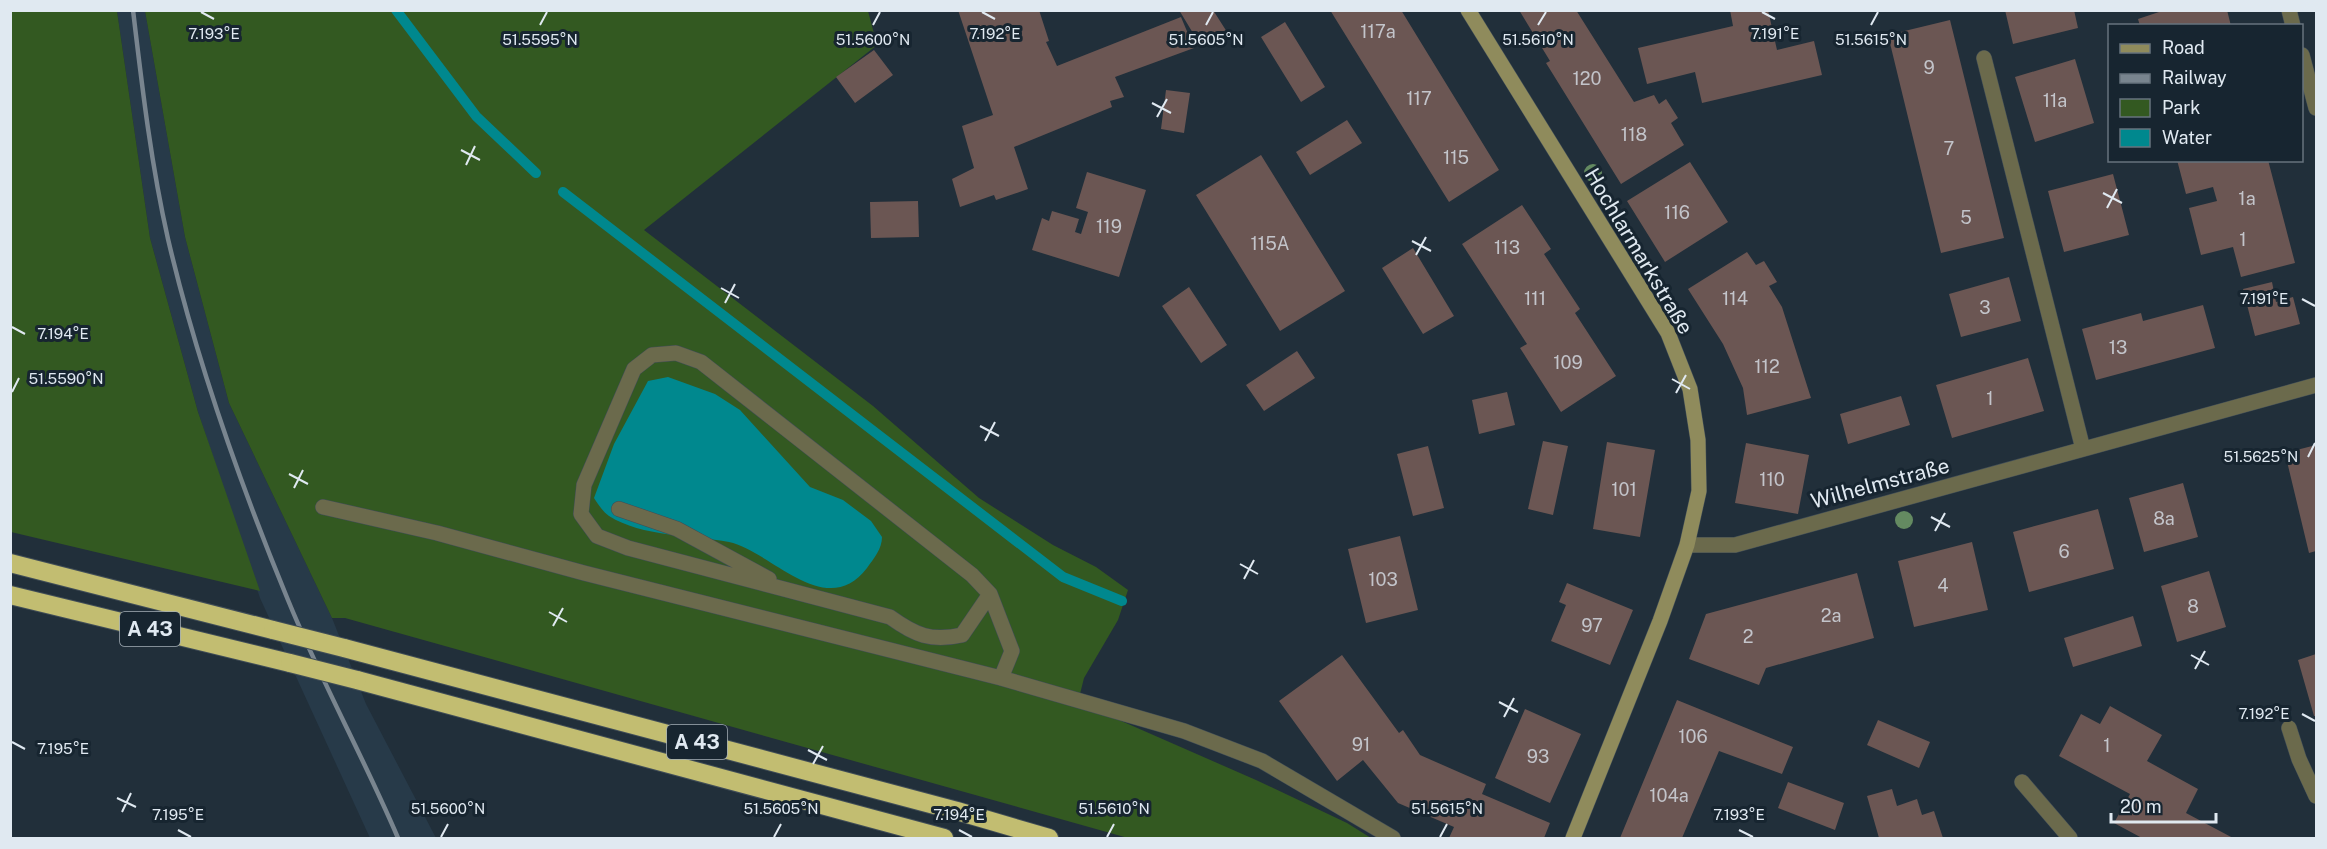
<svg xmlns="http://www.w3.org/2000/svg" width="2327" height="849" font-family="'Public Sans',sans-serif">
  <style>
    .built { fill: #273a49 }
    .green { fill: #335921 }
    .water { fill: #00888e }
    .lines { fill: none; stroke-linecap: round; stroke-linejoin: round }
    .stream { stroke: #00888e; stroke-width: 10 }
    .building { fill: #6b5653 }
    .lane-casing { stroke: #404d57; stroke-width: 16 }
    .street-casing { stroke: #404d57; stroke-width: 16 }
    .secondary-casing { stroke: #404d57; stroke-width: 16 }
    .highway-casing { stroke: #404d57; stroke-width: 20 }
    .lane { stroke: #6b6a4c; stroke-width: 15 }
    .street { stroke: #6b6a4c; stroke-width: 15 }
    .secondary { stroke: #8f8b5c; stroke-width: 15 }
    .highway { stroke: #c2bd71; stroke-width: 18 }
    .rail { stroke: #79858f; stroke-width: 4.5 }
    .highway-bridge-casing { stroke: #404d57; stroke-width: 20; stroke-linecap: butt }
    .highway-bridge { stroke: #c2bd71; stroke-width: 18 }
    .tree { fill: #648a61 }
    .ticks { fill: none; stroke: #e0e9f1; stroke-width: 2 }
    .labels { text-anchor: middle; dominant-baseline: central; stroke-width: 6; stroke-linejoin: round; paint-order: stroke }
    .number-label { font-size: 18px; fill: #c3c4ca }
    .shield { fill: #172530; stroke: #a4aeb7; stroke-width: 1.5 }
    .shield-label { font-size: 20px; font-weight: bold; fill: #e0e9f1 }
    .street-label { font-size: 21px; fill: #e0e9f1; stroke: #172530 }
    .ticks-label { font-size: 15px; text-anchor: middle; fill: #e0e9f1; stroke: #172530; stroke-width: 6; stroke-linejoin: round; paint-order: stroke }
  </style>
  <rect width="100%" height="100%" fill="#212f3a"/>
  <path class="built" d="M117,11h28l40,226 44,166 103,215 34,86 70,134h-66l-110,-240 -62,-186 -48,-174z"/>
  <path class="green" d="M11,10l106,1 33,227 48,174 62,179 -249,-59z
    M145,11h723l9,34 -233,185 229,176 106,92 74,47 43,22 32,23 -10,30 -34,58 -6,24 178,78 91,43 24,15h-243l-783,-220h-13l-103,-215 -44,-166z"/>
  <path class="water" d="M668,377l47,17 25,16 70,77 33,13 28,21 11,16c0,12 -8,21 -15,31 -41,54 -96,-17 -138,-26 -37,-7 -87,-5 -120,-26 -6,-4 -11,-12 -15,-18l20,-54 34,-63z"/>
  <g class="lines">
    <path class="stream" d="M396,10l80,106 60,57
      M563,192l500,385 59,24"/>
  </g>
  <path class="building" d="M958,10h81l10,31 -3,1 11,24 124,-49 13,31 -79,29 9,20 -14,4 2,6 -98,40 14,42 -32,11 -2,-5 -34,12 -8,-28 22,-11 -12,-42 31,-11z
    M1179,10h34l14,22 -25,16z
    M1330,10h71l98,160 -50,32z
    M1519,10h57l58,92 20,-7 5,9 7,-5 12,19 -7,5 13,22 -63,39 -75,-121 4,-2z
    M1730,10h38l9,40 37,-9 8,34 -120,28 -7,-31 -48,12 -9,-36 95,-22z
    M2005,10h69l4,18 -65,16z
    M2165,10h62l4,16h-91l-2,-7z
    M1950,20l54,218 -63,15 -53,-218z
    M1285,22l40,65 -24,15 -40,-65z
    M874,50l19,25 -38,28 -19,-26z
    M2075,59l19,64 -59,19 -20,-65z
    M1166,90l24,3 -6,40 -23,-4z
    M1347,120l15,23 -52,32 -14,-23z
    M1261,155l84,136 -65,40 -84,-136z
    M2177,160h91l27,103 -54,14 -8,-30 -32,8 -12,-47 28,-7 -4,-14 -27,7z
    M1690,162l38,60 -63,40 -38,-61z
    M1087,172l59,18 -27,87 -87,-27 10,-32 7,3 3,-10 27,8 -4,13 6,2 7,-22 -12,-4z
    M2113,174l16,61 -65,17 -16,-61z
    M918,201l1,36 -48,1 -1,-36z
    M1522,205l29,44 -7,5 36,55 -5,4 41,63 -55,36 -41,-64 7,-4 -65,-100z
    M1413,248l41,68 -31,18 -41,-66z
    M1747,252l9,13 8,-4 13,21 -8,4 13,21 29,91 -64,17 -4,-27 -20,-44 -35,-55z
    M2009,277l12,44 -60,16 -12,-43z
    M2272,282l4,20 17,-5 7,27 -45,12 -12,-47z
    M1189,287l38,58 -26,18 -39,-57z
    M2203,305l12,43 -119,32 -14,-51 59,-16 2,8z
    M1297,351l18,27 -51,33 -18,-26z
    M2028,358l16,53 -92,27 -16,-53z
    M1507,392l8,33 -36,9 -7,-34z
    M1901,396l9,29 -62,19 -8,-30z
    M1543,441l25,5 -15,69 -25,-6z
    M1607,442l48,8 -15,87 -47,-8z
    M1746,443l63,12 -11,59 -63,-11z
    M2316,445v106l-7,2 -24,-100z
    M1428,446l16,62 -31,8 -16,-62z
    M2183,483l15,54 -54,15 -15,-54z
    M2098,509l16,60 -85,23 -16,-60z
    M1400,536l18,74 -52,13 -18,-74z
    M1972,542l16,68 -74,17 -16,-66z
    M2209,571l17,56 -49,15 -16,-56z
    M1857,573l17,65 -108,30 -7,17 -70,-26 17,-45z
    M1567,583l66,27 -23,55 -59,-24 15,-36 -7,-3z
    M2133,616l9,30 -69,21 -9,-29z
    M2316,654v62h-2l-16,-56z
    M1342,655l57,78 4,-3 17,25 66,29 -4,10 68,29 -6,15h-95l5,-11 -56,-24 -35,-43 -26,21 -58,-80z
    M1677,700l116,47 -11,27 -63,-23 -37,87h-62z
    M2110,706l52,29 -15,26 51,28 -12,24 47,25h-91l-28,-15 16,-29 -71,-38 22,-42 19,10z
    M1525,709l56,25 -31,69 -55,-25z
    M1878,720l52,22 -11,26 -52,-23z
    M1788,782l56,21 -9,27 -57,-22z
    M1892,789l5,17 20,-7 5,16 12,-4 9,27h-64l-12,-42z"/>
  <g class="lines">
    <defs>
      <path id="lane" d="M323,507l114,26 147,40 417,105 183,53 78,30 131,77
        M619,509l58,20 92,50
        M990,594l-28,41c-31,7 -47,0 -72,-18l-262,-69 -31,-12 -16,-22 3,-29 50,-116 18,-14 24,-2 25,9 271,213 18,19 22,57 -11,27"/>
      <path id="street" d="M2289,10l4,16
        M2302,55l14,53
        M1984,58l99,391
        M1687,545h48l581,-160
        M2289,728l10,31 17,37
        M2022,782l48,56"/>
      <path id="secondary" d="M1468,10l200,323 22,56 8,51 1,51 -12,54 -27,76 -87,217"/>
      <path id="highway" d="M10,563l263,67
        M10,595l280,68
        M344,648l613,163 92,27
        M357,680l587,158"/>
    </defs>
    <use href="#lane" class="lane-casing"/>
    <use href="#street" class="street-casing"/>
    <use href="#secondary" class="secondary-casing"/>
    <use href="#highway" class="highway-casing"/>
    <use href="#lane" class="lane"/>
    <use href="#street" class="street"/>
    <use href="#secondary" class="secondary"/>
    <use href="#highway" class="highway"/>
    <path class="rail" d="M133,10c9,76 18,154 35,229 28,119 73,247 120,361 33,81 76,158 110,238"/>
    <defs>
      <path id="highway-bridge" d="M273,630l71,18
        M290,663l67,17"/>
    </defs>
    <use href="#highway-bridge" class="highway-bridge-casing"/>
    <use href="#highway-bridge" class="highway-bridge"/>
  </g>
  <g class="tree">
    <circle cx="1593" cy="173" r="9"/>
    <circle cx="1904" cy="520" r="9"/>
  </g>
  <path class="ticks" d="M201,12l13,7M982,12l13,7M1762,12l13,7M540,25l7,-13M873,25l7,-13M1206,25l7,-13M1538,25l8,-13M1871,25l7,-13M1152,103l19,10M1157,117l10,-18M461,150l19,10M466,165l9,-19M2103,193l19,10M2107,208l10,-19M1412,241l19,10M1416,255l10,-18M721,288l18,10M2302,299l13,7M725,303l10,-19M12,327l13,7M1672,379l18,10M12,392l7,-14M1676,393l10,-18M980,426l19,10M985,441l10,-19M2308,457l7,-14M289,474l19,10M294,488l9,-18M1931,517l19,10M1935,531l10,-18M1240,564l18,10M1244,579l10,-19M549,612l18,10M553,626l10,-18M2191,655l18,10M2195,669l10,-18M1499,702l19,10M2302,714l13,7M1504,717l10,-19M12,742l13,7M808,750l19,10M813,764l10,-18M117,798l19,9M122,812l9,-19M178,830l13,7M959,830l13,7M1739,830l14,7M441,837l7,-13M774,837l7,-13M1107,837l7,-13M1440,837l7,-13"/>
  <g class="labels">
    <g class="number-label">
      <text x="1378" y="31">117a</text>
      <text x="1929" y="67">9</text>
      <text x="1587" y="78">120</text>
      <text x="1419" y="98">117</text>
      <text x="2055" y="100">11a</text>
      <text x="1634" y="134">118</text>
      <text x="1949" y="148">7</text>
      <text x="1456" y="157">115</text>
      <text x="2247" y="198">1a</text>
      <text x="1677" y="212">116</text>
      <text x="1966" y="217">5</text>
      <text x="1109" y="226">119</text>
      <text x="2243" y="239">1</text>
      <text x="1270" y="243">115A</text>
      <text x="1507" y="247">113</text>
      <text x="1535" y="298">111</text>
      <text x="1735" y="298">114</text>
      <text x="1985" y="307">3</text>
      <text x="2118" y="347">13</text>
      <text x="1568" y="362">109</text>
      <text x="1767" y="366">112</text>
      <text x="1990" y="398">1</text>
      <text x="1772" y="479">110</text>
      <text x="1624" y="489">101</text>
      <text x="2164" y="518">8a</text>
      <text x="2064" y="551">6</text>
      <text x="1383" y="579">103</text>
      <text x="1943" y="585">4</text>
      <text x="2193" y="606">8</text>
      <text x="1831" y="615">2a</text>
      <text x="1592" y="625">97</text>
      <text x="1748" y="636">2</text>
      <text x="1693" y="736">106</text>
      <text x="1361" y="744">91</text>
      <text x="2107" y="745">1</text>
      <text x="1538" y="756">93</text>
      <text x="1669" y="795">104a</text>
    </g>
    <g class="shield">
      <rect x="120" y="612" width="60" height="34" rx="4.5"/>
      <rect x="667" y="725" width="60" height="34" rx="4.5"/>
    </g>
    <g class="shield-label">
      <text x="150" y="629">A 43</text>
      <text x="697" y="742">A 43</text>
    </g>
    <g class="street-label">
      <text transform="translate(1639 251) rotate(59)">Hochlarmarkstraße</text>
      <text transform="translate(1880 483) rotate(-15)">Wilhelmstraße</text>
    </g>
  </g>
  <g class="ticks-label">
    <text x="214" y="39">7.193°E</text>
    <text x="995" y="39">7.192°E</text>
    <text x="1775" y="39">7.191°E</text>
    <text x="540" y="45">51.5595°N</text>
    <text x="873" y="45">51.5600°N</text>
    <text x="1206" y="45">51.5605°N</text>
    <text x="1538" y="45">51.5610°N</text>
    <text x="1871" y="45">51.5615°N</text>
    <text x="2264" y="304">7.191°E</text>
    <text x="63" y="339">7.194°E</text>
    <text x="66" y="384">51.5590°N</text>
    <text x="2261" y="462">51.5625°N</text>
    <text x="2264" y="719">7.192°E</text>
    <text x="63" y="754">7.195°E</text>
    <text x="448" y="814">51.5600°N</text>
    <text x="781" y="814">51.5605°N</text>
    <text x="1114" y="814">51.5610°N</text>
    <text x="1447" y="814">51.5615°N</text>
    <text x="178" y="820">7.195°E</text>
    <text x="959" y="820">7.194°E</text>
    <text x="1739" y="820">7.193°E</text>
  </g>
  <rect width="2327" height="849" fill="none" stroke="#e0e9f1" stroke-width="24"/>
  <rect x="2108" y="24" width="195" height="138" fill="#172530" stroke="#67737d" stroke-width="1.5"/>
  <rect x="2120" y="44" width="30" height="9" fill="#8f8b5c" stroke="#67737d" stroke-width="1.5"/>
  <text x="2162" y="54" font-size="18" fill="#e0e9f1">Road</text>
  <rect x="2120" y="74" width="30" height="9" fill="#79858f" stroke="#67737d" stroke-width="1.5"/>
  <text x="2162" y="84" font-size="18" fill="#e0e9f1">Railway</text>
  <rect x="2120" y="99" width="30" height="18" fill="#335921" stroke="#67737d" stroke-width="1.5"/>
  <text x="2162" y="114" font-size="18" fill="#e0e9f1">Park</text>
  <rect x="2120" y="129" width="30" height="18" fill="#00888e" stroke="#67737d" stroke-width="1.5"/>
  <text x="2162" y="144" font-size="18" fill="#e0e9f1">Water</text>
  <path d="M2111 813v9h105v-9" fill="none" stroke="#e0e9f1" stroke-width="3"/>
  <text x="2120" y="813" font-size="18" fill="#e0e9f1" stroke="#172530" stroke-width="4.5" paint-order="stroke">20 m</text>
</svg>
